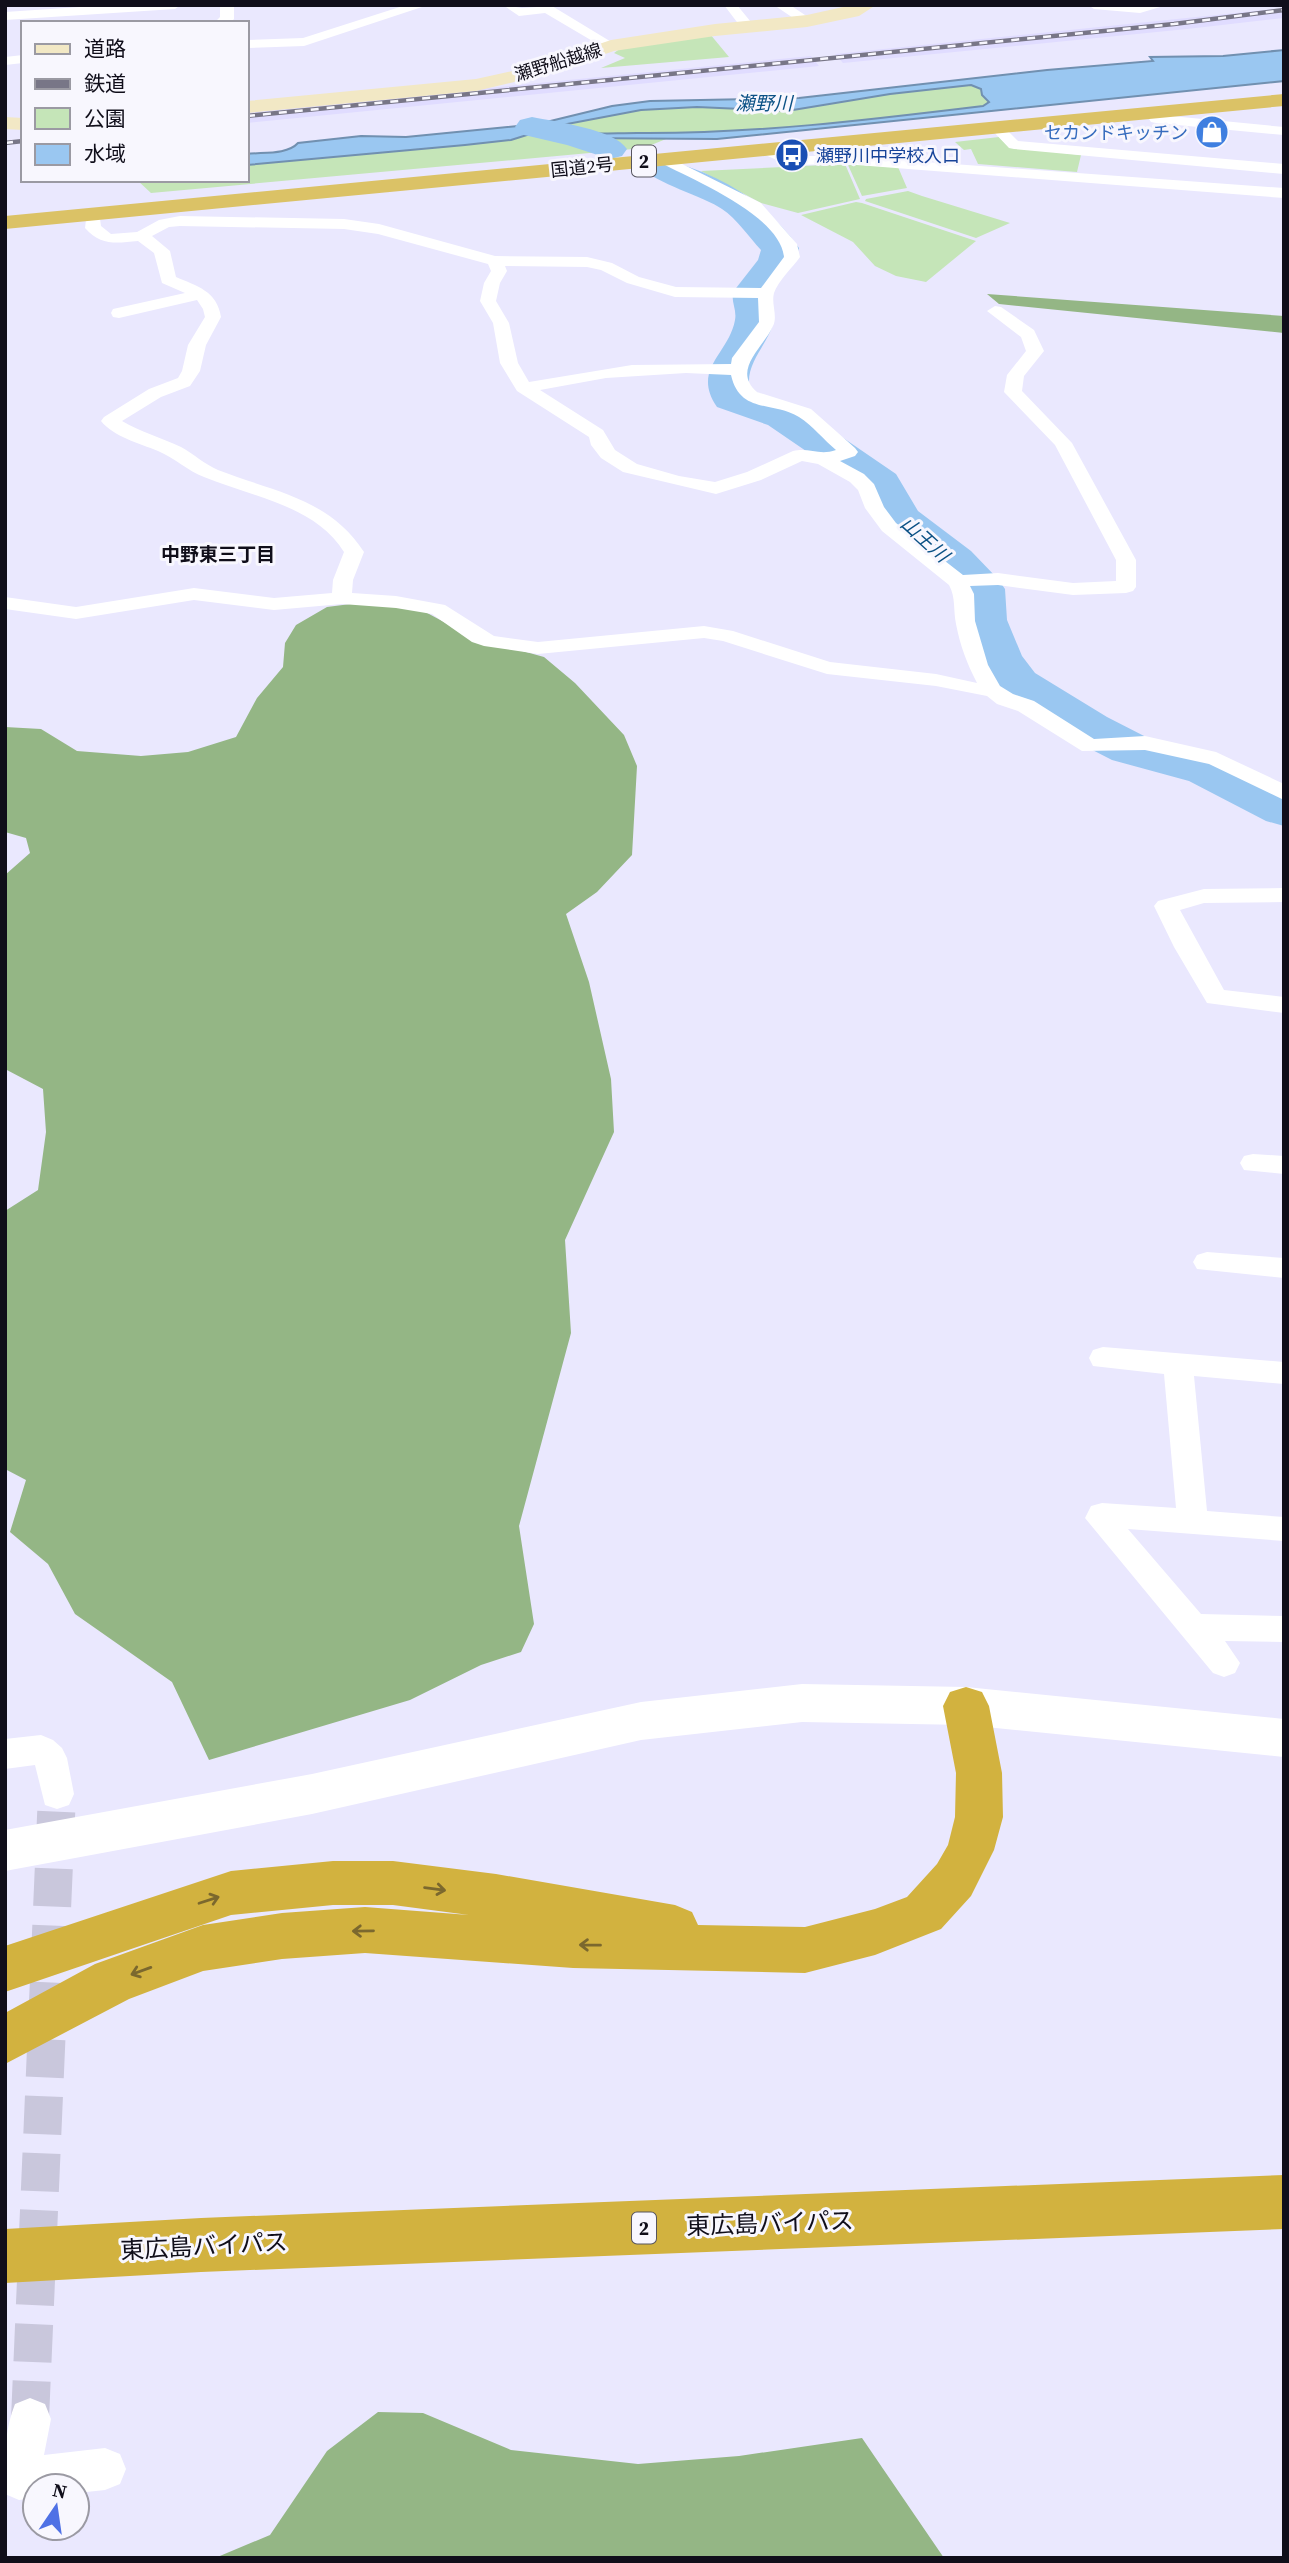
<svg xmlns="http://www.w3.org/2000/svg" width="1289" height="2563" font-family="'Source Serif 4','Noto Sans JP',serif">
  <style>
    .built { fill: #e0dcff }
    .green { fill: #c5e5b8 }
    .forest { fill: #94b685 }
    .water { fill: #9ac7f1; stroke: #7190b0; stroke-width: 2; fill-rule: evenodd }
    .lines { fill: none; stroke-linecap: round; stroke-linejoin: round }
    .river { fill: #9ac7f1; fill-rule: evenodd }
    .minor-tunnel { stroke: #c9c7dc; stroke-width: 38; stroke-dasharray: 38 19; stroke-linecap: butt }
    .minor { fill: #fff; fill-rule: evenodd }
    .tertiary { fill: #fff; fill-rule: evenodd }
    .secondary { fill: #f2e8c5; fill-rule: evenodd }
    .trunk { fill: #dbc266; fill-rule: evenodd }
    .motorway { fill: #d2b23f; fill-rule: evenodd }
    .rail-casing { stroke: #787687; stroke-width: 4.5 }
    .rail { stroke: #f8f7fe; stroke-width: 2.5; stroke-dasharray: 8; stroke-linecap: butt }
    .oneway { stroke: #7b682e }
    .labels { text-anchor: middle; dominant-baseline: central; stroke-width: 6; stroke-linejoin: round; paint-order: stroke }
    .far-street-label { font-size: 18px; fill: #100e1a; stroke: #f8f7fe }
    .far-shop-label { font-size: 18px; fill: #366cbe; stroke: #f8f7fe; text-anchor: end }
    .far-transit-label { font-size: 18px; fill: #164399; stroke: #f8f7fe; text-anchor: start }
    .far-water-label { font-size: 19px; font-style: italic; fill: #0b5185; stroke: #f8f7fe }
    .shield { fill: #f8f7fe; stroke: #56545e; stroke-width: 2 }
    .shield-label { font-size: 19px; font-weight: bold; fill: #100e1a }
    .far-neighbourhood-label { font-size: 19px; font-weight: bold; fill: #100e1a; stroke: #f8f7fe }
    .near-street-label { font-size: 24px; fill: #100e1a; stroke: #f8f7fe }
  </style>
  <rect width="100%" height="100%" fill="#eae8fe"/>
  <path class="built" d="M1284,8v10l-97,11 -344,34 -8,-9z
    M811,56l8,10 -572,57v-11z"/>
  <path class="green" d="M710,34l19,23 -128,11 24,-10 -11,-5 7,-5z
    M971,85l10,4 8,13 -6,4c-114,13 -227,28 -342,27 -32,0 -66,2 -97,-5l97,-18 56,-3 90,4 104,-17z
    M530,134l136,5 -22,9 -493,45 -14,-13h110v-15l218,-20 46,-5z
    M999,137l10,10 72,8 -4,17 -99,-8 -7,-15 -7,1 -9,-8z
    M845,164l15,35 -62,14 -37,-10 -60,-32z
    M866,164l32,3 9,21 -45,8 -14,-31z
    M908,191l14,5 88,27 -34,15 -111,-37 1,-2z
    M856,202l6,1 114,38 -50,41 -30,-6 -21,-10 -22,-24 -52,-27z"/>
  <path class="forest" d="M987,294l297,22v17l-285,-29z
    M382,600l34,7 56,30 72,20 31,26 49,52 13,31 -5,89 -35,37 -31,22 23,68 22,97 3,53 -49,108 6,93 -52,193 15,98 -13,28 -40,13 -71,35 -201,60 -37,-78 -97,-68 -27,-50 -38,-32 16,-52 -21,-11v-258l33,-21 8,-58 -3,-43 -38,-20v-194l25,-22 -4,-15 -21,-6v-105l36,2 36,22 64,5 47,-4 48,-15 21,-39 26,-31 2,-24 11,-18 31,-18z
    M378,2412l45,1 88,37 127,14 101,-8 123,-18 82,120h-729l55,-23 57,-84z"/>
  <path class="water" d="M1284,50v31l-567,58 -145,-1 -42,-4 -19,6 -46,5 -218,20v-11c16,-2 40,1 51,-11l63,-7 45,1 132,-13 74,-18 38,-5 149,-3 248,-28 106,-9 -3,-4 73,-1zM971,85l10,4 1,6 7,7 -6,4c-115,14 -230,28 -346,27 -29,0 -63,3 -91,-5l95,-18 56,-3 90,4 103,-17z"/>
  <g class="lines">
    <path class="river" d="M532,117c24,5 82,12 95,32l-5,7 -12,3 -43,-14 -47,-11 -5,-7 5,-7z
      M661,159c56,13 104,41 138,89l-4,13 -24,31c-2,12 5,21 2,32 -7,23 -29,41 -23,66l48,17 98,67 22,37 53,40 27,28 7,10 2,31 15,36 13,17 72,44 41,21 77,21 59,30v37l-18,-5 -77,-40 -77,-21 -41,-21 -70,-46 -26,-34 -14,-39 -2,-28 -20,-21 -55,-43 -21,-38 -95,-65 -51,-18c-26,-38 12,-53 18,-87 2,-10 -4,-18 -2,-28l25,-32 3,-10c-12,-13 -24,-31 -39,-41 -17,-12 -69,-27 -78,-40l5,-7z"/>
    <path class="minor-tunnel" d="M30,2419l27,-625"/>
    <path class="minor" d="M110,5h71l-6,4 -170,11v-8z
      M220,5h14v14l-4,4h-16l6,-6z
      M406,5h22l-124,41 -57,2v-8l56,-2z
      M503,5l19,3 30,-2 66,40 -7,4 -5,-1 -61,-36 -26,3z
      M724,5h13l18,22 -2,3h-10z
      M774,5h16l24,16 -2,3h-10z
      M1088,5h79l-27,8 -46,-4z
      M23,55v8l-18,2v-8z
      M1152,109l9,6 123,12v8l-128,-12 -5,-1 -6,-9z
      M998,125l5,1 15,15 266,23v10l-270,-25 -5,-1 -18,-19z
      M766,146l25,10h53l440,32v10l-440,-34 -56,1 -27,-12 -2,-3z
      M664,155l97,48 36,41 3,13c-7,10 -22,24 -26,36 -3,11 4,23 -1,33 -9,21 -42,44 -16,66l54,17 44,39 3,4 -3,4 -15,5 24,13 10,10 10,23 12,16 67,52 35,-2 75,10 43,-2v-21l-61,-115 -51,-53 3,-17 19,-24 -5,-14 -34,-26 8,-5 6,1 33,23 10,21 -20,25 -2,15 50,52 64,117v27l-3,4 -7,2 -53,2 -75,-10 -28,1 4,8 1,27 13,44 12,21 13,8 21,7 60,38 51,-3 71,16 68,32v16l-75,-36 -64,-14 -63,1 -64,-40 -21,-7 -10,-8 -51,-10 -109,-12 -104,-33 -19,-3 -166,16 -54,-8 -12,-4 -40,-28 -36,-6 -54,-4 -68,6 -80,-10 -118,19 -71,-10v-12l71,10 118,-19 80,10 58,-5 1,-13 11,-28c-29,-47 -92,-55 -140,-75 -16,-6 -29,-19 -46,-26 -19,-8 -44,-14 -57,-30l3,-4 45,-28 29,-11 4,-7 6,-26 17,-28 -2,-8 -6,-9 -78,18 -6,-1 -2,-4 2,-4 72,-16 -23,-10 -8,-30 -16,-12c-22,2 -37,5 -53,-13l2,-17h12l2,15 10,8 26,-2 22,-12 21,-4 164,3 35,5 116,32 92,1 25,6 27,14 37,10 85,1 23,-31c-4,-42 -91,-77 -125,-95l-2,-3zM180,226l164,3 34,5 110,30 3,7 -7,12 -4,18 13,22 7,40 17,28 72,46 2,8 10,13 22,14 93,22 45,-14 41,-19 16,3 32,18 8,8 7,18 17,23 67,54c7,13 4,25 7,39 4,21 11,40 21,59l-41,-9 -106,-12 -97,-31 -29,-5 -166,16 -44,-6 -49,-31 -49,-9 -44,-3 1,-13 11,-28c-35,-54 -90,-60 -146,-82 -14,-6 -24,-16 -37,-23 -19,-9 -40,-15 -59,-26l39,-24 29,-11 10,-15 6,-26 15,-28c-4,-26 -24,-31 -45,-40l-6,-26 -18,-15 17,-9zM505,266l82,1 14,3 26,13 48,14 83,1 1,24 -27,36 -1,6 -99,1 -103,17 -11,-19 -9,-40 -13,-22 4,-18 7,-12zM686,373l45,2c9,39 41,26 68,42 14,9 25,23 37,33 -17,6 -27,-3 -43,1l-46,21 -32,10 -36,-6 -42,-12 -22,-14 -12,-20 -63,-40 66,-12z
      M1284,888v14l-80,1 -24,7 44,80 60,7v16l-77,-10 -33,-56 -20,-41 4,-5 46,-12z
      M1253,1154l31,2v18l-40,-4 -4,-7 4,-7z
      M1207,1252l77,6v20l-87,-9 -4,-7 4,-7z
      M1103,1347l181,15v22l-90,-8 13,135 77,6v24l-156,-12 73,85 83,2v26l-59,-1 15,22 -5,10 -11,4 -11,-4 -128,-155 6,-12 11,-3 74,5 -12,-134 -71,-8 -4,-8 4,-8z
      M41,1735l12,5 9,8 5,10 7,36 -5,11 -12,4 -12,-4 -10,-40 -30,4v-30z
      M30,2398l15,6 6,15 -7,36 61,-7 15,6 6,15 -6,15 -15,6 -28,3v-7h-42v12l-16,2 -14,-6c0,-31 -2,-60 10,-90z"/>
    <path class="tertiary" d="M802,1684l164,3 318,32v38l-318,-32 -164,-3 -161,18 -329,74 -307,57v-41l307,-56 329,-72z"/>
    <path class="secondary" d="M852,5h24l-17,11 -52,11 -92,9 -101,15 -70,24 -68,16 -229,22v-12l229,-22 55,-12 80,-27 104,-16 92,-9z
      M5,117l18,1v12l-18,-1z"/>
    <path class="trunk" d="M1284,94v12l-1279,123v-13z"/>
    <path class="motorway" d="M966,1687l16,5 7,14 13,67 1,44 -9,33 -23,46 -30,33 -66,26 -70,18 -232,-5 -208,-15 -83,6 -79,12 -74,28 -124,65v-51l90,-49 108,-39 79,-12 83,-6 104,8 -76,-10h-60l-102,10 -226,77v-46l226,-75 102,-10h60l103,13 179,31 17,7 6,13 107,2 70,-18 32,-12 30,-33 11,-19 7,-28 1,-44 -13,-67 7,-14z
      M1284,2175v54l-1083,43 -196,11v-54l196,-11z"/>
    <defs>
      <path id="rail" d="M247,116l927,-92 110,-14
        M5,143l18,-2"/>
    </defs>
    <use href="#rail" class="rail-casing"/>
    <use href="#rail" class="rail"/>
  </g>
  <defs><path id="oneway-shaft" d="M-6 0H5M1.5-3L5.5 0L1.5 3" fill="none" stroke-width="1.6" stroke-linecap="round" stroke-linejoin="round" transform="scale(1.75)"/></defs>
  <g class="oneway">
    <use href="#oneway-shaft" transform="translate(435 1889) rotate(7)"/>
    <use href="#oneway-shaft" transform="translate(209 1900) rotate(-18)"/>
    <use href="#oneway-shaft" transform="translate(363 1931) rotate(179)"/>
    <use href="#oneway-shaft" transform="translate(590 1945) rotate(-179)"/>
    <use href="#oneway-shaft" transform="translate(141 1971) rotate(160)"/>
  </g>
  <defs>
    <symbol id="shop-disc" viewBox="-11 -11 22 22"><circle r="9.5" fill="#3f7fe0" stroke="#f8f7fe"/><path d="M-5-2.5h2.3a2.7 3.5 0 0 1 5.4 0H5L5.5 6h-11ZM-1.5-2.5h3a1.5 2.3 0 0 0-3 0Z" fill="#fff"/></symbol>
    <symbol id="bus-disc" viewBox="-11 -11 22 22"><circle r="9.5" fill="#1a4fb4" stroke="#f8f7fe"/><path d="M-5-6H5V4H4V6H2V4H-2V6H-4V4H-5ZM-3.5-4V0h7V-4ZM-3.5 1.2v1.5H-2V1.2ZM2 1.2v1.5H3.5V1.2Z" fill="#fff"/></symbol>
  </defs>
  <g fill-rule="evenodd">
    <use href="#shop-disc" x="1193" y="113" width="38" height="38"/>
    <use href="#bus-disc" x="773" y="136" width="38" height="38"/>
  </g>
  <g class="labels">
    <g class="far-street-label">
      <text transform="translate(558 62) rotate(-17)">瀬野船越線</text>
      <text transform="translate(582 167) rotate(-6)">国道2号</text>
    </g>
    <g class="far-shop-label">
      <text x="1188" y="132">セカンドキッチン</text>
    </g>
    <g class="far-transit-label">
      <text x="816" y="155">瀬野川中学校入口</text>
    </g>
    <g class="far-water-label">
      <text x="764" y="103">瀬野川</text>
      <text transform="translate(925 539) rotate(42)">山王川</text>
    </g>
    <g class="shield">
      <rect x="632" y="145.5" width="24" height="31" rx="5"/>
      <rect x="632" y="2212.5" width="24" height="31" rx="5"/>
    </g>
    <g class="shield-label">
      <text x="644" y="161">2</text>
      <text x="644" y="2228">2</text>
    </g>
    <g class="far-neighbourhood-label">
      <text x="218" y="554">中野東三丁目</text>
    </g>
    <g class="near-street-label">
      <text transform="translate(770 2223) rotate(-2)">東広島バイパス</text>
      <text transform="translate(204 2246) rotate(-3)">東広島バイパス</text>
    </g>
  </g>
  <rect width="1289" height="2563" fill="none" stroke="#100e1a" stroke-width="14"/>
  <rect x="21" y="21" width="228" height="161" fill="#f8f7fe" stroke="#9b9aa3" stroke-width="2"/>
  <rect x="35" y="44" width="35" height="10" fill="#f2e8c5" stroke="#9b9aa3" stroke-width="2"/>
  <text x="84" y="56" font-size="21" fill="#100e1a">道路</text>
  <rect x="35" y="79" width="35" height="10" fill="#787687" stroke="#9b9aa3" stroke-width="2"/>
  <text x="84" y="91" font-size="21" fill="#100e1a">鉄道</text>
  <rect x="35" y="108" width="35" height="21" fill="#c5e5b8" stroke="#9b9aa3" stroke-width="2"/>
  <text x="84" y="126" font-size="21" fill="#100e1a">公園</text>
  <rect x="35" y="144" width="35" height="21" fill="#9ac7f1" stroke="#9b9aa3" stroke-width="2"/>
  <text x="84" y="161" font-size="21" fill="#100e1a">水域</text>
  <g transform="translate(56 2507) rotate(13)"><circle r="33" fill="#f8f7fe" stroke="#9b9aa3" stroke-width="2"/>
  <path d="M0-5L12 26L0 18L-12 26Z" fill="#4f71e5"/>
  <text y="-10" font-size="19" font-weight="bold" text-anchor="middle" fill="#100e1a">N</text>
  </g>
</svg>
